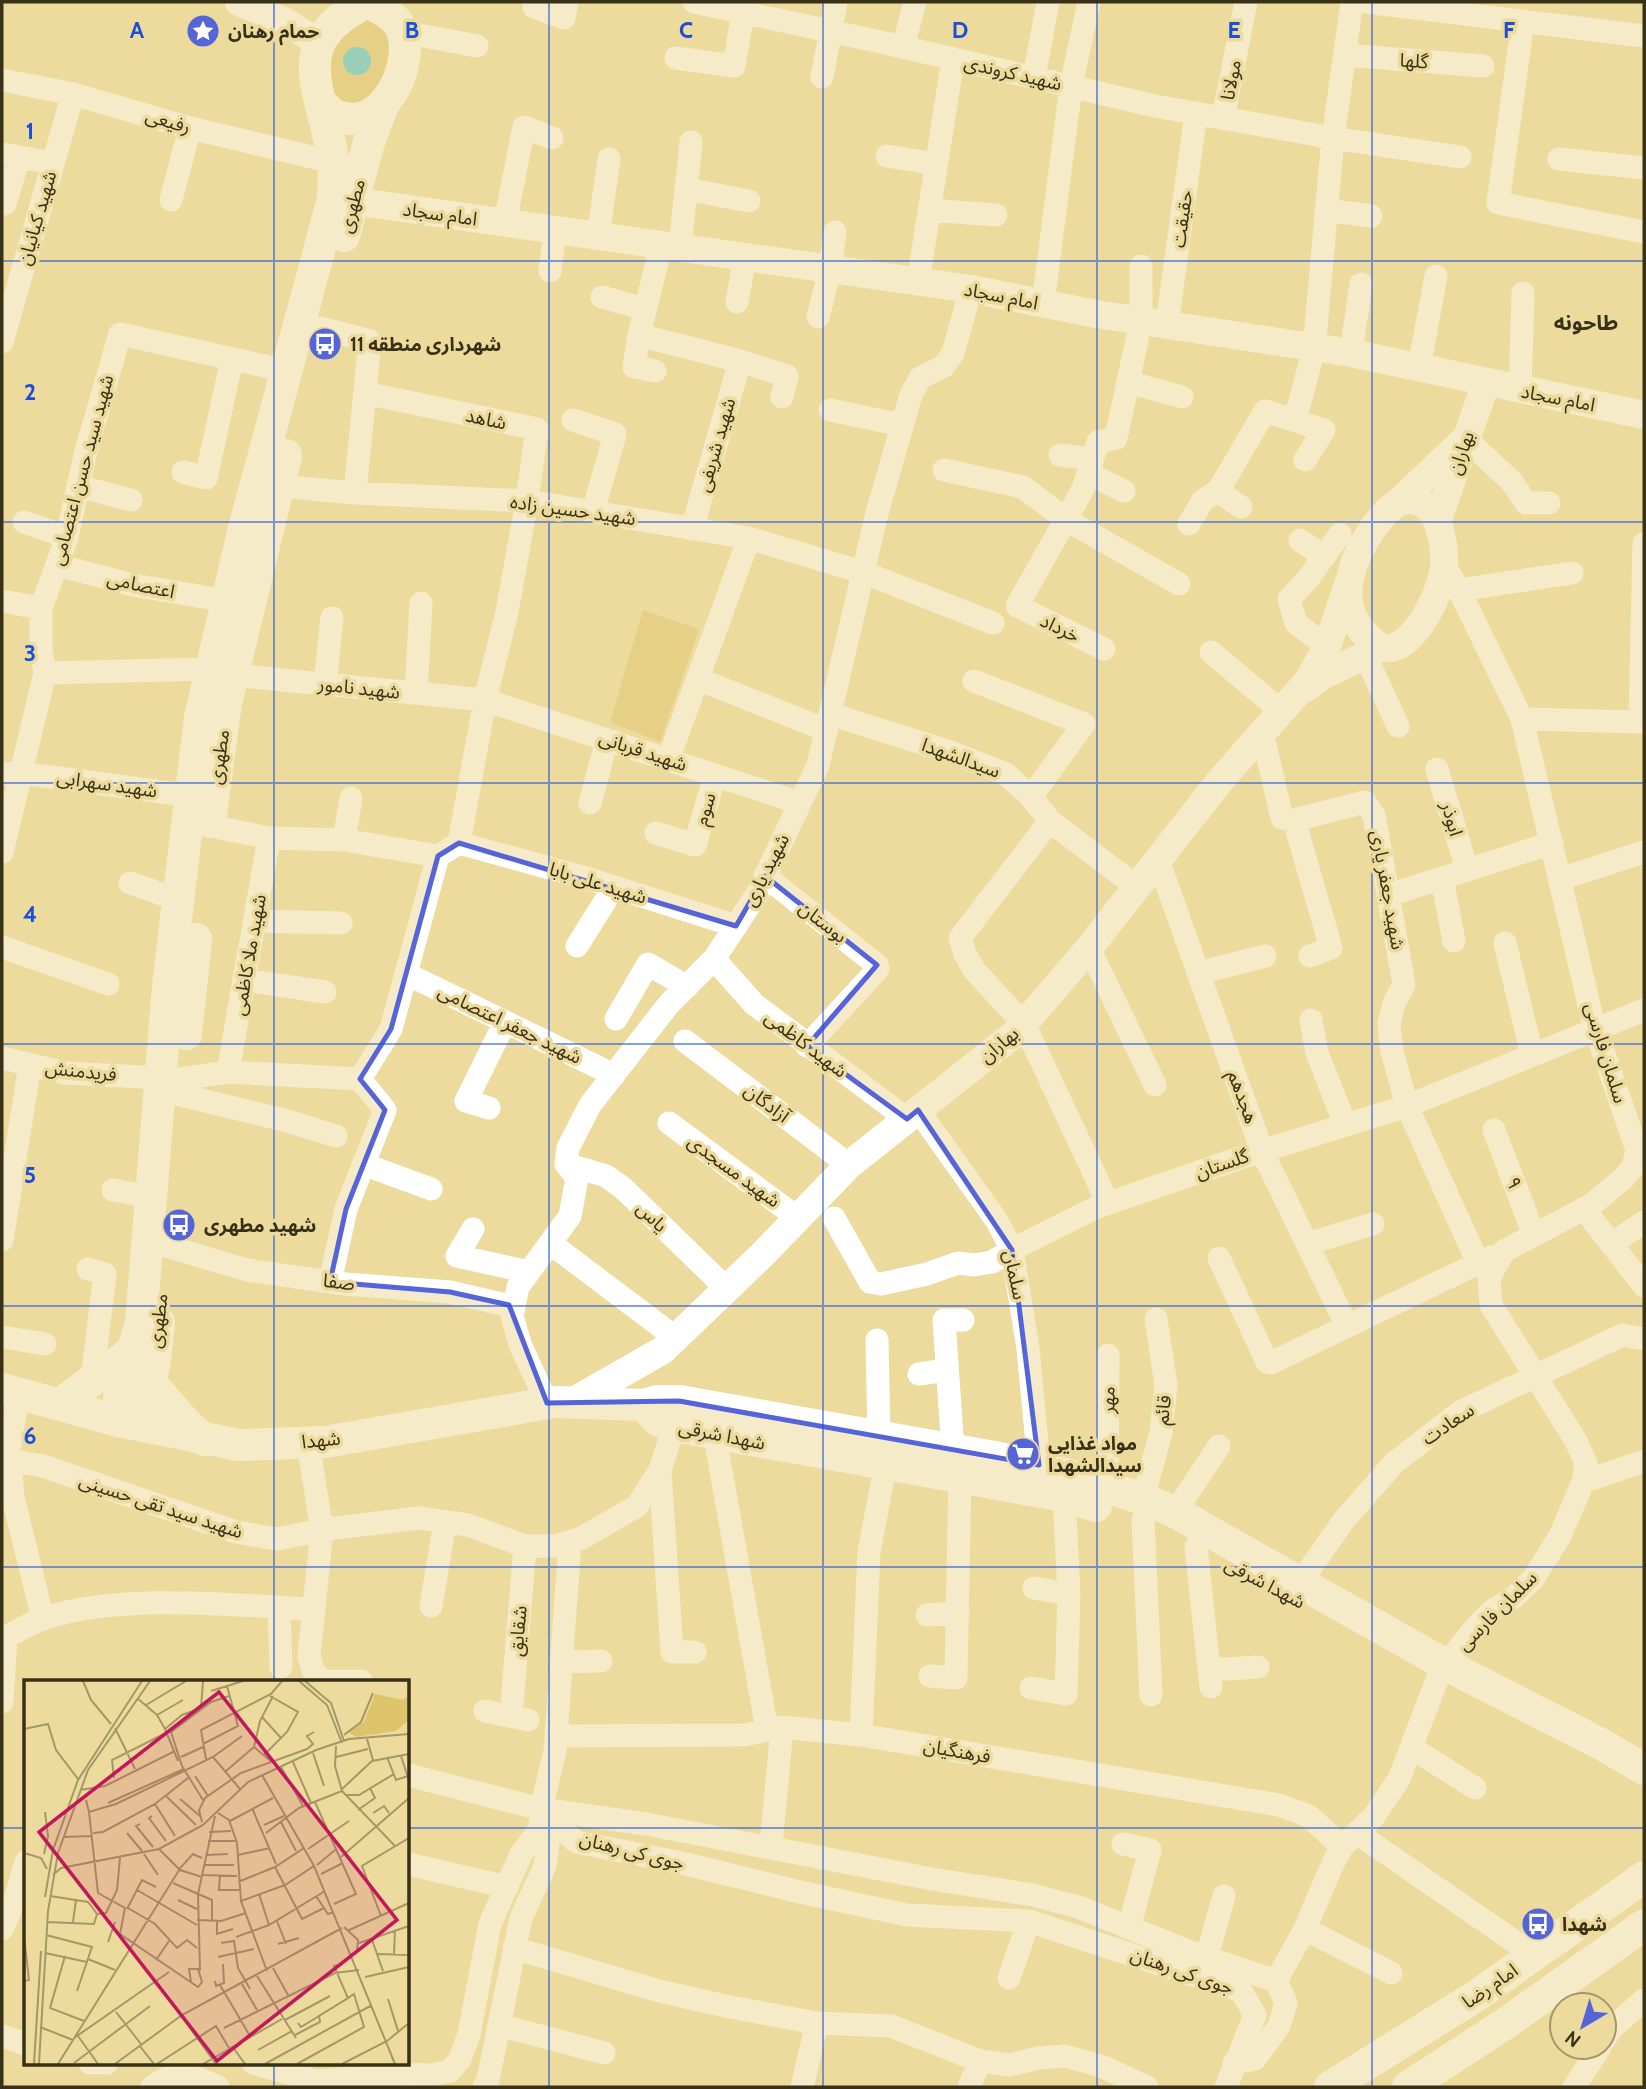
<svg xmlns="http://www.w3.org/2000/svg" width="1646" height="2089" font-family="Cabin,'Noto Sans Arabic',sans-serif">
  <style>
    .green { fill: #ddc36a }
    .water { fill: #33bfda }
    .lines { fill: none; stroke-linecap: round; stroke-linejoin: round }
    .minor { stroke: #fff; stroke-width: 23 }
    .tertiary { stroke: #fff; stroke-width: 28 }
    .secondary { stroke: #fff; stroke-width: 32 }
    .marked { fill: none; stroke: #5664da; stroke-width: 5; stroke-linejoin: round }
    .grid { fill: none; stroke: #1d4ed8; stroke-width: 2; stroke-opacity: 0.55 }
    .labels { text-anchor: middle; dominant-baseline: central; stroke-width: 7; stroke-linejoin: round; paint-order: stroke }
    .poi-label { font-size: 19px; font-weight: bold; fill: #383118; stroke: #eddb9d; text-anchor: start }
    .street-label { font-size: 19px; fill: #383118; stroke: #eddb9d }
    .neighbourhood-label { font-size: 21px; font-weight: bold; fill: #383118; stroke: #eddb9d }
    .inset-road { fill: none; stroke: #a59768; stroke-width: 2 }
    .view { fill: #c2185b; fill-opacity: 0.15; stroke: #c2185b; stroke-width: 3.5 }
    .inset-edge { fill: none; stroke: #383118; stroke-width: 3.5 }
    .grid-label { font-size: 23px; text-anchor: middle; font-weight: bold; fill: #1d4ed8; stroke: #eddb9d; stroke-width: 7; stroke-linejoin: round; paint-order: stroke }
  </style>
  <rect width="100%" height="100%" fill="#eddb9d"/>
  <path class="green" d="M359,17c5,2 12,3 17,6 34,19 1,101 -42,74l-8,-43z
    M643,610l56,19 -39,113 -50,-20z"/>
  <path class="water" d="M343 61a14 14 0 1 1 28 0a14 14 0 1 1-28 0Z"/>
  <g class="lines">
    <path class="minor" d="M694,2l187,40 274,64 178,32 127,19
      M1366,2l278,34
      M534,7l30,11 3,-16
      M1523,21l-25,182 146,29
      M403,32l74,14
      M903,47l12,-45
      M1345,55l138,11
      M676,58l58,8 9,-54
      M822,77l14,-75
      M1034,77l14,-75
      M2,80l71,14 117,34 143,34
      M1223,118l23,-116
      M2,154l51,9
      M887,156l49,8
      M1559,159l85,9
      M686,189l63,12
      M171,200l19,-72
      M5,204l14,-47
      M929,210l67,5
      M1326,210l45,6
      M505,223l19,-96 28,11
      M598,237l11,-78
      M680,248l11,-106
      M550,271l5,-40
      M918,282l35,-223
      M602,297l43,12
      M737,302l8,-45
      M1043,304l28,-218 18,-84
      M818,317l12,-47 5,-38
      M1167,325l29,-212
      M320,328l50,13 -15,152
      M639,335l101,26 47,15 -5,21
      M2,342l71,-248
      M1351,353l10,-69
      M1419,367l17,-91
      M655,371l-21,-4 5,-32 22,-89
      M1128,382l54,15
      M1520,391l3,-98
      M830,410l72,15
      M573,420l42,14 -22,78
      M1295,420l19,-71 19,-211 19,-136
      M1466,439l46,43 14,21h23
      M1060,455l32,4
      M944,470l79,17 42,32 114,65
      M183,472l23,6 26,-119
      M1088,473l36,18
      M78,486l53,14
      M278,486l77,7 172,8 222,37 113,34 131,51
      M1218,491l23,16
      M24,522l43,15
      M1189,524l14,-24 15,-9 47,-80 59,19 -19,30
      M692,529l48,-168
      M1300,540l24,17
      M57,565l76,20 94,16
      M1459,590l113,-17
      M2,601l39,7
      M1327,647l-31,-24 -7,-24 18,-19 33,-46
      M1104,649l-87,-43 66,-117 15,-47 18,-4 25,-117v-55
      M1211,652l70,59
      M1365,655l33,71
      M45,673l166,-4
      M232,675l253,25 315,103
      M698,679l128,51
      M974,681l110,43 -53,73
      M325,684l7,-66
      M416,693l5,-90
      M830,714l120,38 56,22 25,23 19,24 87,66
      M1522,719l122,3
      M1640,721l4,-177
      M1262,732l20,86 12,2 71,-18 9,13 30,170 -10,18 -5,21 3,27 15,55 71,157
      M668,760l81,-222
      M1437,769l30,101
      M2,774l20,-1 170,23
      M590,803l17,-63
      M1294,820l37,128 -21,8
      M1050,821l-90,117 5,16 9,16 50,54 84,179
      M210,826l59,12 75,2 94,16 21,-13 26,-143 22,-88 20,-111 10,-72 -172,-36
      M656,833l39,12 20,-70
      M344,840l7,-42
      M459,843l127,35 150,48
      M2,852l43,-179 -4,-22v-43l26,-71 19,-86 34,-117 167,37
      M1158,860l104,291 85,175
      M765,876l112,89 1,4 -71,77
      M1442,879l12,62
      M1560,879l84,-27
      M130,883l49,17
      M1389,895l163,-52
      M255,921l86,2
      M1505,943l27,112
      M577,946l37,-59
      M2,947l106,37
      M1089,948l66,137
      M714,959l40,45 153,115
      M1198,973l67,-17
      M407,974l207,101
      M244,980l81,12
      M616,1019l32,-55 39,23
      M1311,1020l6,33 28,71
      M685,1041l164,124
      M2,1058l63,15 97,5
      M228,1072l41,-234
      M180,1079l48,-7 132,7 25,31 -39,99 -16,73
      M360,1079l31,-50 47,-173
      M180,1095l104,25 52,16
      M489,1108l-23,-7 39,-79
      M918,1110l79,111 15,29 16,98 11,117
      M669,1123l129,95
      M1494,1130l40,105
      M363,1164l68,25
      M566,1164l40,12 17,12 104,101
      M113,1190l38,7
      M1584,1209l60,77
      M834,1218l36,64 11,2 46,-10 31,-11 16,2 18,-3 27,-16 78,-39 143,-49 167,-52 237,-96
      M473,1229l-16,27 72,16
      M2,1240l28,-175
      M550,1243l126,95
      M1307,1244l66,-20
      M1611,1244l33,-22
      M166,1246l81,24 98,14 105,8 64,15
      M1219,1258l48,104 4,1 220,-106
      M88,1269l17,5 -13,106
      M2,1337l43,7
      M877,1340l2,97
      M919,1374l28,-4
      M19,1393l-10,55 4,50 30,121
      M547,1403l-27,-59 -8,-28 6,-29 52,-71 7,-38 -11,-14 2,-16 22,-43 79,-101 45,-45 43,-65 61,-129 59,-252 34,-118 9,-17 24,-12 9,-13 18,-64
      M719,1436l-2,12 50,282
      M308,1443l14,87 -13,126 4,14 9,11
      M953,1451l-9,-131h19
      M2,1459l41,7 193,66 41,7 50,-10 92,-11 49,7 57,21h30l27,-8 55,-32 23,-36 14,-44
      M660,1470l12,182h23
      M1583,1482l61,-21
      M1107,1488l1,-133
      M1143,1499l18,-67 5,-47 -10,-66
      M1175,1512l44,-66
      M1143,1520l8,175
      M1196,1547l15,140
      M1300,1583l44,-63 50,-57 66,-51 162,-77 22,4
      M1034,1588l35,6
      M431,1606l14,-84
      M279,1607l2,60
      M927,1615l31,-2
      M2,1639c14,-7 28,-16 43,-21 79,-25 185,-13 267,-9
      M560,1662l41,-1
      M1209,1670l49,-3
      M930,1676l26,2 4,-202
      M322,1681h39
      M1031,1688l35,6 3,-100 -5,-98
      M2,1702l4,-65
      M485,1711l43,9
      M511,1716l14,-170
      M861,1735l8,-183 17,-89
      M556,1736l188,-1 38,-8 79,8 418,70 30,11 33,31
      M1412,1748l63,40
      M408,1775l133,34 105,15 286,55 101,16 45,12 115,46 83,28 10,22 -7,23 -24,33 -21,4
      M541,1809l35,33 106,21 118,29 107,23 122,6 212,70 14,24 -29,72
      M1357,1833l177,122
      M1123,1844l27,6 -21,78
      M771,1847l11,-120
      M408,1864l99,23
      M2,1929l11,-24 13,-43
      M1305,1929l86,44
      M514,1948l145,43 71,16 87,16 74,3 89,35 29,4 29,-7 27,-2 36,10 46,21
      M1207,1956l17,-60
      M1009,1978l20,-57
      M1276,1981l29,-52 28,-66 9,-16 32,-31 25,-37 39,-102 8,-12 28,-36 19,-19 20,-12 20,-19 27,-43 23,-54 3,-19 -10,-22 -85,-136 -2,-27 15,-27 87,-46 33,-27 9,-11 4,-17 -44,-128 -71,-303 -63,-129 -15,-25
      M499,2025l105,28
      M2,2036l24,8
      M1604,2040l7,-11 33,-29
      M90,2063h17
      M253,2063l63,18 85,-7 30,1 19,-4 10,-12 9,-25 21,-110 31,-70 19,-25 1,-20 14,-58 15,-209
      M152,2087c23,-20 41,-11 66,0
      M484,2087l4,-7 33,-162 24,-52 3,-22 -8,-15
      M802,2087l15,-64
      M969,2087l11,-26
      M1574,2087l26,-40"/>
    <path class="tertiary" d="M239,2l47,20 33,21
      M353,201l618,88 125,25 255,39 293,62
      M1410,499c5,2 12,3 15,6 15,11 20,42 19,60 -1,24 -28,83 -57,83 -9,0 -16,-8 -22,-14 -31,-31 -13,-76 9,-107 10,-14 19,-25 36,-28z
      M1400,501l64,-61
      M1437,522l49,-139
      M1306,688l16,-12 60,-29
      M572,1402l91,-52 101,-97 85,-88 168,-133 72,-84 130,-166 88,-100 20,-35 21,-63"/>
    <path class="secondary" d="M320,102c5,4 11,12 17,14 44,17 76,-46 66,-82 -4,-17 -22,-25 -36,-32
      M344,236l25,-94 15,-39
      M210,822l16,-119 60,-248
      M186,1034l10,-95
      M150,1382l36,41 18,17
      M2,1389l116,32 121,24 86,-3 229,-40 90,3 14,-4h21l360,64 104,34 32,13 271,153 155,79 43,25
      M60,1404l74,-54
      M644,1405l13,15 17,6 390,70 32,10
      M118,1421l1,-24 22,-75 27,-336 32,-269 43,-185 90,-333c0,-13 2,-26 0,-39 -9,-69 -51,-118 35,-158
      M129,1423c24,-26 27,-66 30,-101
      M1330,2087l146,-91 168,-119
      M1408,2087l98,-64 138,-98"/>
  </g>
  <path d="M0 0H1646V2089H0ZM459,843l277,83 29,-50 112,89 -70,81 100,73 11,-9 94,140 27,215 -360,-64 -132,2 -38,-98 -59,-13 -120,-10 16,-73 39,-99 -25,-31 31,-50 47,-173z" fill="#eddb9d" fill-opacity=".55" fill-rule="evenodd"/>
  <path class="marked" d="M459,843l277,83 29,-50 112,89 -70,81 100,73 11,-9 94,140 27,215 -360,-64 -132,2 -38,-98 -59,-13 -120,-10 16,-73 39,-99 -25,-31 31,-50 47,-173z"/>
  <path class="grid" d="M274,2v1679M549,2v2085M823,2v2085M1097,2v2085M1372,2v2085M2,261h1642M2,522h1642M2,783h1642M2,1044h1642M2,1306h1642M2,1567h1642M2,1828h24M408,1828h1236M274,2063v24"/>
  <defs>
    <symbol id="sight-disc" viewBox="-11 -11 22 22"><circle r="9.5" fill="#5664da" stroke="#eddb9d"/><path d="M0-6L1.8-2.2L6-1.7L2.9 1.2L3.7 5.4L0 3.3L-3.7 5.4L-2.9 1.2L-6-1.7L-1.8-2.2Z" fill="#fff"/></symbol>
    <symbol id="bus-disc" viewBox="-11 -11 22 22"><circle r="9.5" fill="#5664da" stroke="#eddb9d"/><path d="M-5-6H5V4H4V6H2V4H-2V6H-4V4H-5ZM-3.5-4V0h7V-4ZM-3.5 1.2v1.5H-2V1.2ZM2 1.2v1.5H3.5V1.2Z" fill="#fff"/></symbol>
    <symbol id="supermarket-disc" viewBox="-11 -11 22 22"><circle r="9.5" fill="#5664da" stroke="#eddb9d"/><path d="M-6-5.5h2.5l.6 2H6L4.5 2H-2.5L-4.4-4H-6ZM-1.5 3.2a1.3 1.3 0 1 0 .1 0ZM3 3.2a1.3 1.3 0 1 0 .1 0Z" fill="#fff"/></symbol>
  </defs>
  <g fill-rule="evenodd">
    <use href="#sight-disc" x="184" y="12" width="38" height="38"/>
    <use href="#bus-disc" x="306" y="325" width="38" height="38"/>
    <use href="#bus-disc" x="160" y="1206" width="38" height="38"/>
    <use href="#supermarket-disc" x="1004" y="1435" width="38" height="38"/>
    <use href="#bus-disc" x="1519" y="1905" width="38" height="38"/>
  </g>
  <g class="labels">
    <g class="poi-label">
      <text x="228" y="31">حمام رهنان</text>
      <text x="350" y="344">شهرداری منطقه 11</text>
      <text x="204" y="1225">شهید مطهری</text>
      <text x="1048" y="1443">مواد غذایی<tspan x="1048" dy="22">سیدالشهدا</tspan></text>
      <text x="1562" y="1924">شهدا</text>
    </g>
    <g class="street-label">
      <text transform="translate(1414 61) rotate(4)">گلها</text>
      <text transform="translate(1013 73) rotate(13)">شهید کروندی</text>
      <text transform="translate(1231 80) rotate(-79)">مولانا</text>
      <text transform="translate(168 121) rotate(16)">رفیعی</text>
      <text transform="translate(352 206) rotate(-75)">مطهری</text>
      <text transform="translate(440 214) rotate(8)">امام سجاد</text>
      <text transform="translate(37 218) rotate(-74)">شهید کیانیان</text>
      <text transform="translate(1182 219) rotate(-82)">حقیقت</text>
      <text transform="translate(1001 296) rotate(11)">امام سجاد</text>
      <text transform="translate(1558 398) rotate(11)">امام سجاد</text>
      <text transform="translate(486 419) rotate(12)">شاهد</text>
      <text transform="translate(716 445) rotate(-74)">شهید شریفی</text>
      <text transform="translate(1461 453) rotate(-71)">بهاران</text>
      <text transform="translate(82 470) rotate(-75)">شهید سید حسن اعتصامی</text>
      <text transform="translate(573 510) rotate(8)">شهید حسین زاده</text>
      <text transform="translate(141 585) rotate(12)">اعتصامی</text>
      <text transform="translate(1060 628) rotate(26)">خرداد</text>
      <text transform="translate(359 688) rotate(6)">شهید نامور</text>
      <text transform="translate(643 751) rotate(18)">شهید قربانی</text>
      <text transform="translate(219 757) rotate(-82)">مطهری</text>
      <text transform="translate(961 758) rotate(20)">سیدالشهدا</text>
      <text transform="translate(107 784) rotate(8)">شهید سهرابی</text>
      <text transform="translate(705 809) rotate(-74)">سوم</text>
      <text transform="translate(1452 819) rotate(74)">ابوذر</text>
      <text transform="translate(766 870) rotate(-63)">شهید یاری</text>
      <text transform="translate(598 883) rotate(17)">شهید علی بابا</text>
      <text transform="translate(1388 890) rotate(80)">شهید جعفر یاری</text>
      <text transform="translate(823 922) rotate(38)">بوستان</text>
      <text transform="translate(249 955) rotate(-80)">شهید ملا کاظمی</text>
      <text transform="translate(510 1024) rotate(26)">شهید جعفر اعتصامی</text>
      <text transform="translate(806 1044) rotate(37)">شهید کاظمی</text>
      <text transform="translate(999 1045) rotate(-40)">بهاران</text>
      <text transform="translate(1606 1053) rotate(73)">سلمان فارسی</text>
      <text transform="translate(81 1071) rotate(6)">فریدمنش</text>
      <text transform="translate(1243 1097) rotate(70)">هجدهم</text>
      <text transform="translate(767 1103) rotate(37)">آزادگان</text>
      <text transform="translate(1222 1164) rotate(-19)">گلستان</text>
      <text transform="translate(734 1171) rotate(36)">شهید مسجدی</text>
      <text transform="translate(1514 1183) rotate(69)">۹</text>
      <text transform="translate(652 1217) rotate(44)">یاس</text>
      <text transform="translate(1015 1275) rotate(78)">سلمان</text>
      <text transform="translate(339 1282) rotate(7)">صفا</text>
      <text transform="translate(158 1321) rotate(-83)">مطهری</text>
      <text transform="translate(1108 1400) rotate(-89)">مهر</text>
      <text transform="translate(1163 1410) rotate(-84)">قائم</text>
      <text transform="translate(1448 1424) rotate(-34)">سعادت</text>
      <text transform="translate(722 1435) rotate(11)">شهدا شرقی</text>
      <text transform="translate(321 1440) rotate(-6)">شهدا</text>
      <text transform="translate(161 1506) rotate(18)">شهید سید تقی حسینی</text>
      <text transform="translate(1265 1583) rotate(28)">شهدا شرقی</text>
      <text transform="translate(1497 1611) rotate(-45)">سلمان فارسی</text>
      <text transform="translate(518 1631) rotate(-85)">شقایق</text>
      <text transform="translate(957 1751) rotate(10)">فرهنگیان</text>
      <text transform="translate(632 1851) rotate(14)">جوی کی رهنان</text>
      <text transform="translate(1182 1971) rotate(19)">جوی کی رهنان</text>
      <text transform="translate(1490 1986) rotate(-35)">امام رضا</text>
    </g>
    <g class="neighbourhood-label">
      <text x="1586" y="322">طاحونه</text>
    </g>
  </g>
  <g transform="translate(24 1680)">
    <rect width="385" height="385" fill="#eddb9d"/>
    <path d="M351,14l28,6 6,-5v25l-13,11 -40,6 -8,-5 16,-10z" fill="#ddc36a"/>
    <path class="inset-road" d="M59,1l8,19 20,24M275,1l28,24 15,38M281,1l26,22 13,38M187,11l32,-10M113,18l20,17 8,14M122,25l40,-24M133,35l26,-15M238,37l19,21M91,48l20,41M0,49l24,-5 8,26 22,29M320,55l17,-13 12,-29M343,59l6,21M179,64l35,-18 -11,-40M312,66l-1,20 7,25 53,55M230,67l19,16M289,73l11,33M240,75l23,-23 11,-20 -28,-16M377,76l8,25M157,77l22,-10M189,77l27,32M312,77l32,-8M363,77l9,23 12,-4M182,79l-5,-29 70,-36 11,-13M154,81l-13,-32 17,-14 19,-7 2,-27M269,82l18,41M257,87l22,39M202,91l28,-24 6,-26 13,-25M238,95l52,91 81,198M171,96l13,20M90,98l-2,-18 54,-27M318,109l30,-28 37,-7M56,110l25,-4 70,-35M321,115h14l35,-21M142,116l30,29M156,119l20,17M62,120l3,12 27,-8 97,-47 29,-21M179,120l-21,-34 -11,-34 40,-30 18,-6M291,122l41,92 -22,10M84,123l76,-34M131,124l20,32M228,128l24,56M334,130l17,-12 -5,-10M65,132l9,81 27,15 -5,26 78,53 4,-5 -4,-13h-9l2,13M194,133l11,7 8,23 4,58 26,70M349,133l11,-7 5,7M128,136l-3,2 17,23M206,141l43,-23M178,142l-3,-12 6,-12 36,-25 66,-24 6,-5 -6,-8 7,-4M257,142l15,29M116,144l-4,2 17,21M240,145l20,-9M185,152l22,-1M69,153l10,-1 52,-28 33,-26M103,153l15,18M242,153l33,-25 43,-17M39,157l29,-1M184,161h28M135,169l21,21 22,7M284,169l41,-28M0,173l17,5 6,11M20,174l4,-18 -3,-24M120,174l14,21M182,175l22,-1M214,175l32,-7M317,177l68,-59M181,185h29M293,185l18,-15M251,187l27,52 22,-11M297,194l22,-11M29,195l8,-7 98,-19 44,-24 45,-43 68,-32 33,-11 60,-5M179,195l34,1M196,195l-1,15h20M214,202l37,-15 29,-19M149,203l39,17v20M113,210l60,35M235,214l10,31M292,216l12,18 6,-2M21,217l8,-47 25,-70 64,-99M154,220l19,9M217,221l44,-16 29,-19M104,228l27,16 22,24 10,-8 10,8M103,229l15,-29 14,7M73,234l9,-1 11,-23 3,-32M357,236l-19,-50 47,-28M173,240l24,1 25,-8M193,241v13l16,-5M253,241l9,23M23,242l47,2 3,-10 -9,-12 -38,-6M49,242l3,-22M320,247l14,13 -1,11M323,251l62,-28M22,255l46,12 -15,44M0,256l5,44 -5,1M212,257l33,-12 56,-34M348,260l11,31M84,262l7,-20M197,263l13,-2 4,27 12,21M335,263l50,-17M254,264l21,-6M21,273l42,9M354,274l31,1M370,275l1,-24M41,276l-15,52 34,13M194,277l36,-8M64,279l27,11M132,280l13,-19M249,288l15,27M176,291l-2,-77 17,-78M233,296l39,62M341,297l44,-10M132,301l60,83M191,301l1,5 8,-3 -1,-19M218,304l15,26M196,305l30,51M364,319l10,32M92,332l25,32M261,340l45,-24M274,343l3,4 18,-11M16,347l33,13M200,348l111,-55 24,-3M271,355l25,-13 -1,-6 29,-18 -14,-32 4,-1M54,356l20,28M50,358l95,-66M115,365l15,19M208,366l13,18M234,370l34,-19M50,383l76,-57M10,384l7,-113M15,384l9,-153 10,-58 30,-83 62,-89M34,384l123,-197 12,-13 9,4M91,384l67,-49 160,-87M133,384l59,-38 13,22M179,384l79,-45M241,384l107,-59M273,384l67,-37 -10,-33 -6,4M318,384l45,-23 22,-18"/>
    <path class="view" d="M195,12l178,228 -180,141 -178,-229z"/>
    <rect width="385" height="385" class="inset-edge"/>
  </g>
  <g class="grid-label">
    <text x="137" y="38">A</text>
    <text x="412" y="38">B</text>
    <text x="686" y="38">C</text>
    <text x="960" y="38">D</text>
    <text x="1234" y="38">E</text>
    <text x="1509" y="38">F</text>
    <text x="30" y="139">1</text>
    <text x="30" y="400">2</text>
    <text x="30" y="661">3</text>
    <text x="30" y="922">4</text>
    <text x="30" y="1183">5</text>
    <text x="30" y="1444">6</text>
  </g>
  <rect width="1646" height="2089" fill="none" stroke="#383118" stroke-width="7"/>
  <g transform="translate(1583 2026) rotate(218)"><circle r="33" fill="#eddb9d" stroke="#a59768" stroke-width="2"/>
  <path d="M0-5L12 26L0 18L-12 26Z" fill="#5664da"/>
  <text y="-10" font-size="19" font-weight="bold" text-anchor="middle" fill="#383118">N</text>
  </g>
</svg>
